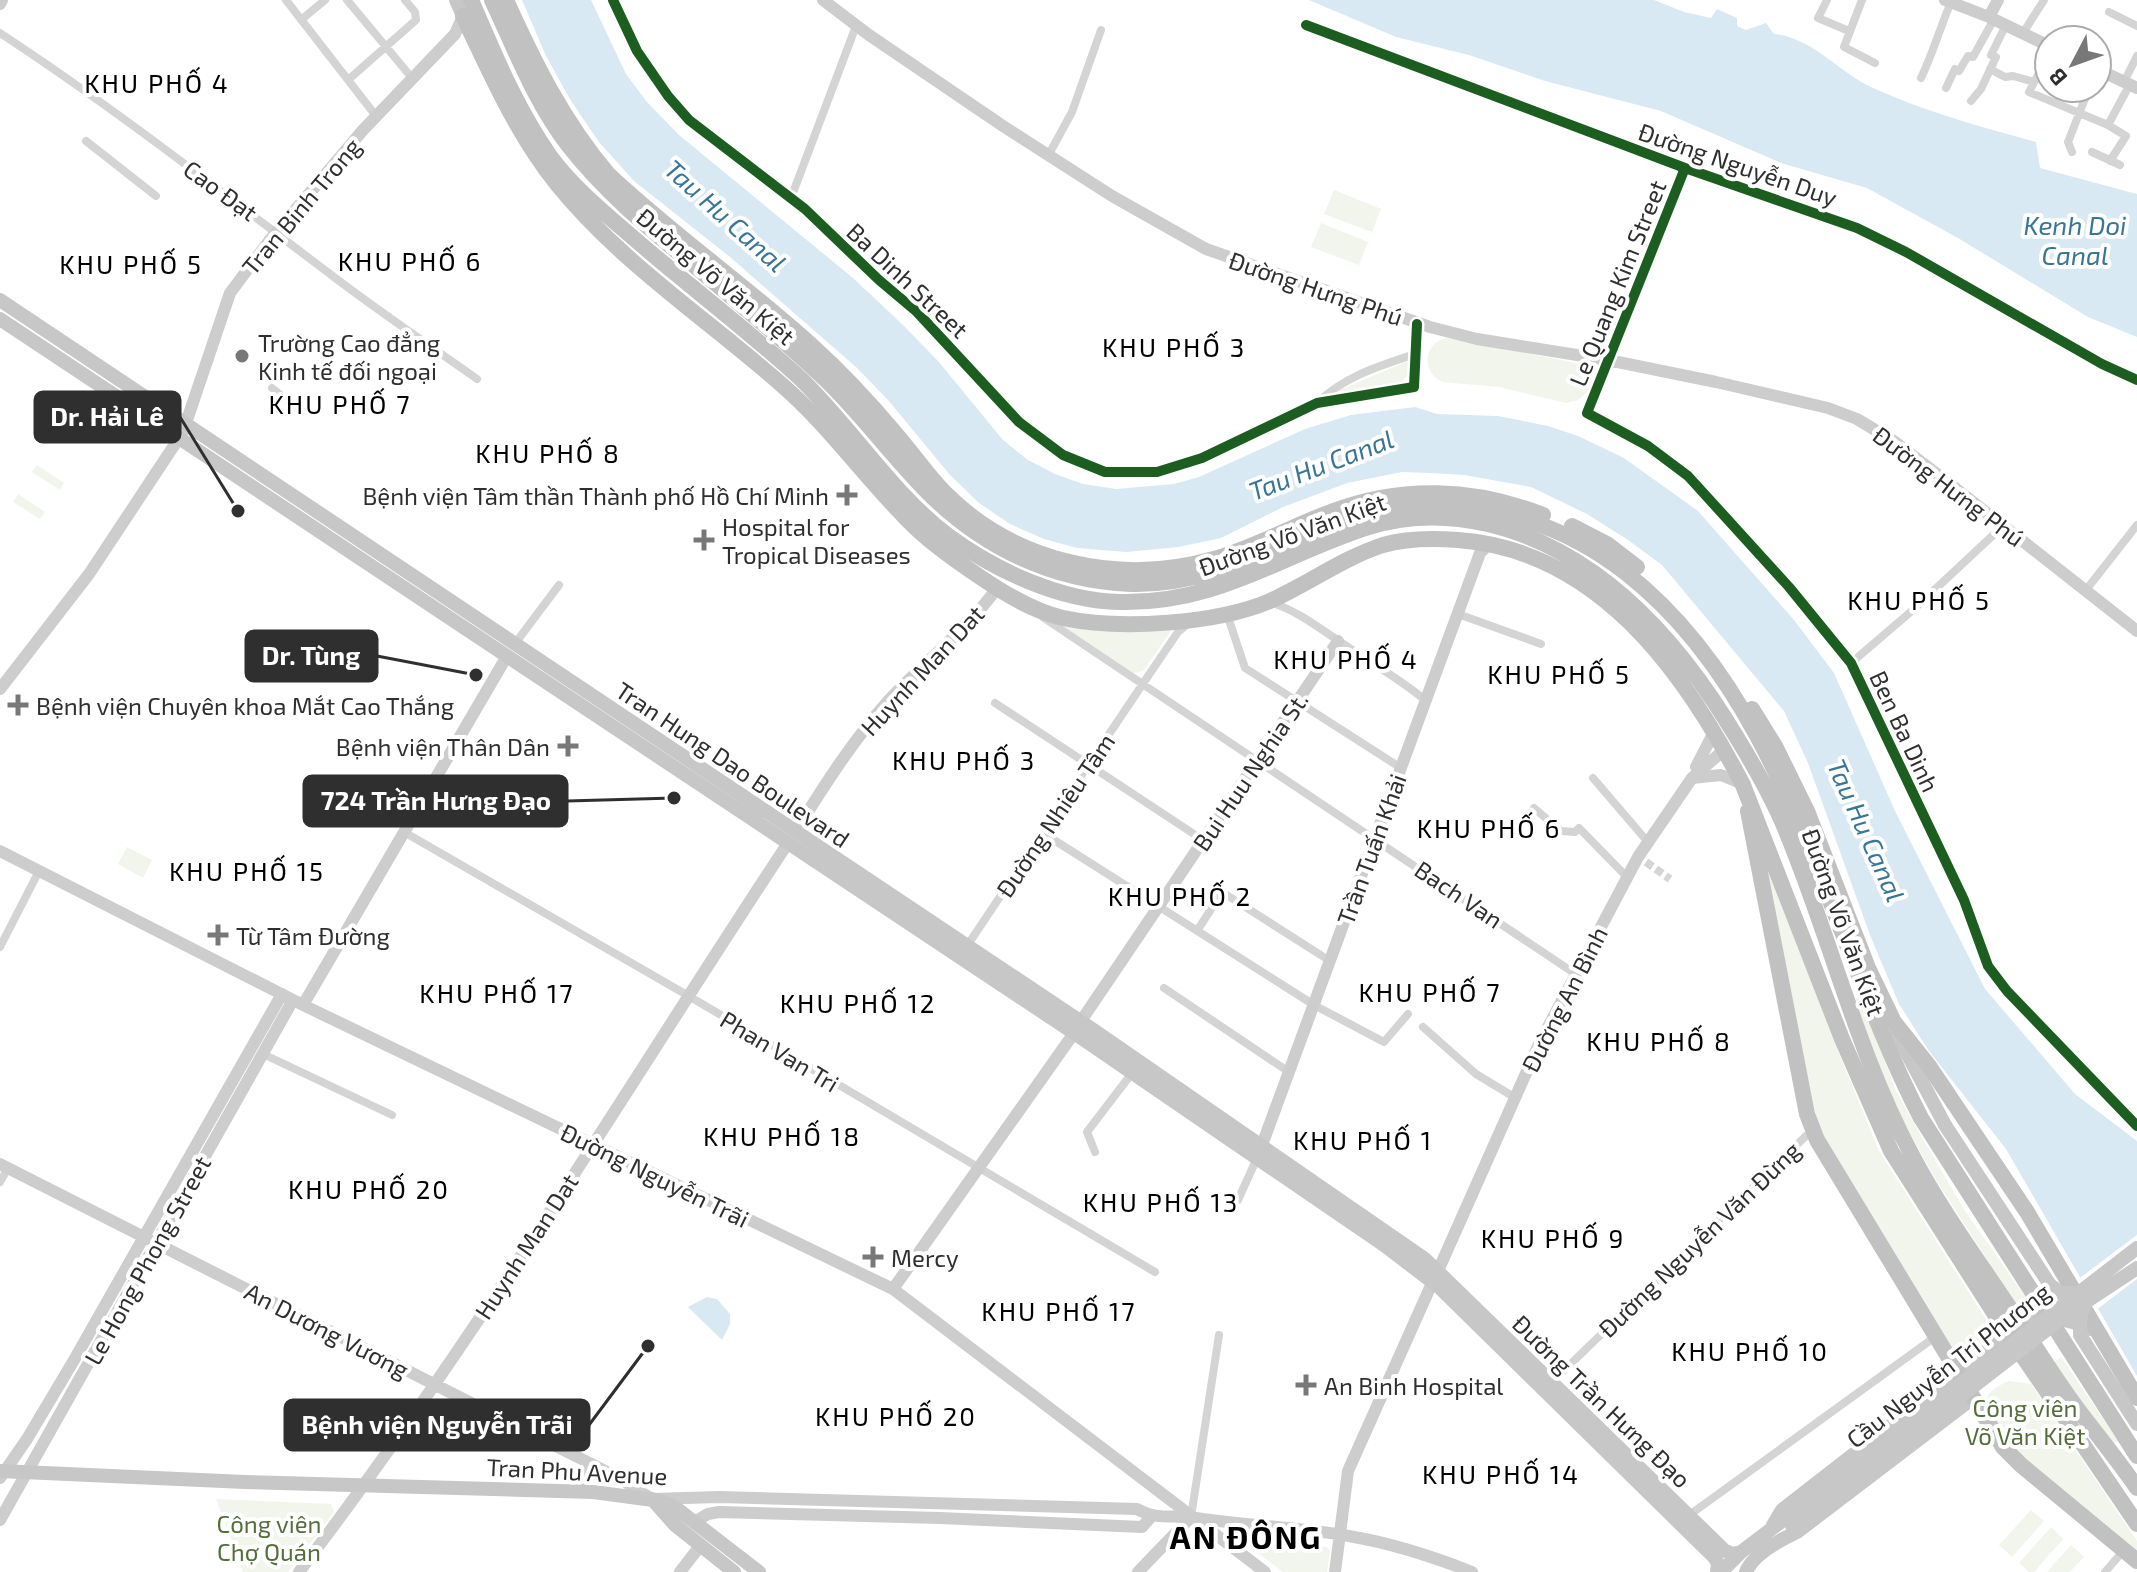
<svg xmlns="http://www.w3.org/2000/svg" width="2137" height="1572" font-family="'Exo 2',sans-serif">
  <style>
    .green { fill: #f1f5ec }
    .water { fill: #d8e9f3 }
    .pier { fill: #fff }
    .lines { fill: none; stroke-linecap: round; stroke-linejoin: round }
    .street-tunnel { stroke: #d5d5d5; stroke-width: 8; stroke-dasharray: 8 4; stroke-linecap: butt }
    .street { stroke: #d4d4d4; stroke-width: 8 }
    .secondary { stroke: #cdcdcd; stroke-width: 12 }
    .primary { stroke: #c7c7c7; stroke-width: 14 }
    .highway { stroke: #c1c1c1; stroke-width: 16 }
    .primary-bridge { stroke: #c7c7c7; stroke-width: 14 }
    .cycleway-casing { stroke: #fff; stroke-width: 15 }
    .cycleway { stroke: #1b5e20; stroke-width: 10 }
    .poi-dot { fill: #787878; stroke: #fff; stroke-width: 3 }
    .labels { text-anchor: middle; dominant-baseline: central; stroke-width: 8; stroke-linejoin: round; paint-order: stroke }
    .street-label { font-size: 24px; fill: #2f2f2f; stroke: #fff }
    .poi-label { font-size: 24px; fill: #2f2f2f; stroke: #fff; text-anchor: start }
    .park-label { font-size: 24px; fill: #546e39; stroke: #fff }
    .neighbourhood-label { font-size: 26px; letter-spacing: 2px; fill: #000; stroke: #fff }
    .water-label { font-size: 26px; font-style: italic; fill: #387696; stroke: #fff }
    .district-label { font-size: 32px; font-weight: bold; letter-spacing: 2px; fill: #000; stroke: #fff }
    .leader { fill: none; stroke: #2f2f2f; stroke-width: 3 }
    .callout-dot { fill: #2f2f2f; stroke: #fff; stroke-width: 3 }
    .callout { fill: #2f2f2f; stroke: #2f2f2f; stroke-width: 3 }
    .callout-label { font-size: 26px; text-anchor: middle; font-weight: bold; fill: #fff }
  </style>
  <rect width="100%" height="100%" fill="#fff"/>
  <path class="green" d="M1334,190l47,19 -9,23 -48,-18z
    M1321,223l47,19 -9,23 -48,-18z
    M1454,337l125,27 9,10 2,15 -12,11 -12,3 -67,-16 -56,-5c-26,-12 -17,-45 11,-45z
    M1408,361l3,2 -2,11 -9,10 -61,10 1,-4z
    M37,465l27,18 -4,7 -28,-18z
    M18,494l27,18 -5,7 -27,-17z
    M1059,623l116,2 -32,46 -10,2z
    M1757,832l74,202 48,117 109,172c4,19 -10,28 -27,32l-8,-4 -134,-220z
    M127,847l25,13 -9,18 -25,-14z
    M1858,999l15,30 23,62 28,50 41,70 66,94 -10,7 -85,-132 -40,-72 -43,-108z
    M2061,1357l57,84 -5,3 -59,-82z
    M2009,1381l22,3 106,157v14c-36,-31 -136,-107 -150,-149 -4,-13 12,-21 22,-25z
    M216,1499l115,5 3,8 -46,60h-45z
    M2031,1510l13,11 -32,36 -13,-12z
    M2051,1527l12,12 -29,33h-5l-10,-9z
    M1241,1537l86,10 3,4 -3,21h-44l-43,-33z
    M2071,1545l13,12 -14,15h-23z"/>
  <path class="water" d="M522,0h69l35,74 21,28 32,33 174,143 50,47 35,36 65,79 25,20 27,14 28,10 33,5 58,-5 25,-7 106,-48 46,-14 64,-8 22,7 61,2 50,10 30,10 46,22 74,53 96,109 40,53 62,140 89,176 90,105 62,47v235l-131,-227 -77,-98 -30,-47 -29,-69 -62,-172 -24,-52 -122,-146 -34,-25 -41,-26 -56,-27 -67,-12 -33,-2 -29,-1 -55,11 -64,24 -62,31 -42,9 -53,5 -49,-4 -33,-9 -34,-15 -31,-21 -29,-28 -62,-75 -32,-33 -126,-110 -96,-76 -35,-39 -28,-41 -25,-45z
    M1309,0h345l30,12 27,6 6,-9 20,9v8l9,4 20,-7 8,11c39,4 63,37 97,53 52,24 110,40 165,55l4,26 97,26v143l-49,-20 -130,-79 -91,-50 -86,-25 -120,-52 -116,-30 -76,-26 -73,-18z
    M707,1297l10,2 13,15v10l-8,16 -34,-33z"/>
  <path class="pier" d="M2137,1235v44l-42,32 -18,-31z"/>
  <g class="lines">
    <path class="street-tunnel" d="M1646,862l24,17"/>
    <path class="street" d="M286,0l90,116
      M347,0l65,78
      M613,0l24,51 31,45 21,24 116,89 74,71 38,32 102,110 44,33 42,17h52l45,-14 115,-55 97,-16 3,-63
      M1827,0l-9,18 31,13
      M1862,0l-18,47 31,16
      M2109,12l28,14
      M301,20l24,-20
      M1306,25l379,143
      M0,33c116,76 224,161 334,244 46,35 95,68 143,102
      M2023,33l21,-33
      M2049,54l-20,38 79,33 18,11 -16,25
      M1990,69l15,8 8,-1 21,6
      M1921,78c12,-25 19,-50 30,-76
      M348,80l68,-60 -1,-8 -10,-12
      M2124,82l13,-26
      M1946,88l9,-19 4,2 9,-15 5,1 21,-38
      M1971,101l10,-12 15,-32 -5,-2 15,-30
      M2108,125l22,-41
      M86,141l70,55
      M2072,152l-4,-10c8,-19 13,-36 22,-54
      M2092,152l28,13
      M1048,156l24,-44 29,-82
      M791,198l65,-172
      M272,388l25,20
      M1317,403c28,-27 62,-37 98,-49
      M2086,590l51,-65
      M1272,603c27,8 52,29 76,44 26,18 54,33 78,54
      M1227,614l18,54 156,100
      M1458,614l83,30
      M1044,618l530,355
      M514,645l45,-60
      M1851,663l63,-54 90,-84
      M995,703l208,137
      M1593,778l54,63
      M1534,808l27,23 14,1 4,-4 48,49
      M404,832l283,163 468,277
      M1043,833l271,172 68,36 2,1 24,-28
      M1197,931l25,-39 108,69
      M967,946l175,-261 36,-53 11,-9
      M0,947l39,-76
      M1164,988l125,84
      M1423,1027l53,47 38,23
      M263,1054l129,61
      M1095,1152l-8,-20 45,-59
      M0,1182l8,-14
      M1238,1200l19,-42
      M1552,1382l260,-252
      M1688,1516l247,-179
      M1191,1517l28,-182
      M2105,1572l19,-22"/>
    <path class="secondary" d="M823,0l46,35 134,91 109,70 94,53 224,78 47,12 131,21 108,22 112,26 29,11 38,23 50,38 192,151
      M1945,0l44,17 60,29
      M0,4l2,-4
      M1989,17l9,-17
      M2097,69l40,19
      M2137,380l-90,-46 -165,-95 -45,-19 -152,-52 -98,245 61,33 40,30 101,111 62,76 113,237 24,66 19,25 130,135
      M0,689l89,-115 94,-142 47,-139 39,-52 94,-111 92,-96 8,-18
      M1696,767l18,-35
      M1692,778l29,-3 22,9
      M795,832c29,-46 58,-92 94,-132 35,-38 78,-70 108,-112
      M0,851l303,154 590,284 372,283
      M303,1005l204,-349
      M1081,1021l257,-380
      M1262,1145l218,-592 9,-9
      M0,1164l619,314 33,21 67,-2 418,12c21,12 36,5 59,9 52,8 106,9 158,19 40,7 80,20 118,35
      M1438,1271l101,-227 99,-187 54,-79 33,-29
      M893,1289l181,-256
      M0,1478l27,-39 47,-79 208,-366
      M579,1491l7,-30
      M0,1520l293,-520
      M694,1522l14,-8 11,-2 221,6 202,9 9,-10
      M299,1572c178,-233 328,-485 489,-729
      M680,1572l20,-26
      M1138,1572l53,-55
      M1335,1572l13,-101 85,-190"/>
    <path class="primary" d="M456,0l7,16
      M0,300l1095,731 330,228 299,291 8,4 9,-2
      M0,319l1074,714 310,212 55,42 276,271 3,6 -1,8
      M1896,1029l6,15 43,81
      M0,1471l245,11 348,10 68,9 15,7 83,64
      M652,1499l23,26 59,47
      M1773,1525l9,-15 239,-186c19,-9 50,-6 68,5
      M1721,1572l20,-20 41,-31
      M1746,1572c7,-18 34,-32 51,-40l176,-134"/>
    <path class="highway" d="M471,0c23,53 45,108 79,156 22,30 51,54 80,79 56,49 117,94 172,145 49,48 92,115 145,155 47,35 113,66 173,67 99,2 161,-47 249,-75 78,-24 160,0 225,46 48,34 86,78 119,127 25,38 49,77 68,119 48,111 74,231 132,338 27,51 62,99 94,147 24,35 45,71 70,104 20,27 41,52 60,80
      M492,0c23,49 43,102 76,145 38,49 87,88 134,127 42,35 84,70 124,108 52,50 90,113 151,153 46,31 98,49 154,51 77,2 144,-37 215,-63 95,-34 201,-10 280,52 164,128 203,368 295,545l216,338
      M506,0c28,62 57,121 102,174 65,61 138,112 203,171 30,27 58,57 84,88 17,19 32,42 50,60 70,70 175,93 269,66 40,-11 78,-33 117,-47 70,-27 143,-24 212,3
      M463,16c28,58 53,117 94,168 63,78 150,135 225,201 45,39 79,87 120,129 23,25 50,44 78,63 25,17 53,34 83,41 57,12 153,6 207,-17 38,-17 73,-43 113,-56 24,-7 50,-7 75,-5 139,10 226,130 285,245l99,254 49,112 112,176 134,197
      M1572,526l35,18 30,23
      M1752,709l23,37 32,65 61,157 26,54 35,44 98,146 110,186
      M1748,811l59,303 10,26 186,307 18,18 116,96"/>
    <path class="primary-bridge" d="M1945,1125l105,160 11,8h17
      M2085,1302l-5,18v15l57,89
      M1787,1518l350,-270
      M1792,1526l274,-211 71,-47"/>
    <defs>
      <path id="cycleway" d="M613,0l24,51 31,45 21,24 116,89 74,71 38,32 102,110 44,33 42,17h52l45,-14 115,-55 97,-16 3,-63
        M1306,25l379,143 172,60 49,24 196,112 35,16
        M1685,168l-98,245 61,33 40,30 101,111 62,76 113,237 24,66 19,25 130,135"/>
    </defs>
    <use href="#cycleway" class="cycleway-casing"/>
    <use href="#cycleway" class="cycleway"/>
  </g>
  <g class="poi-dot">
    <circle cx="242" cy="356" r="8"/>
    <path d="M843 483h8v8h8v8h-8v8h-8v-8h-8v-8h8z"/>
    <path d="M700 528h8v8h8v8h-8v8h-8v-8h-8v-8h8z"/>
    <path d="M14 693h8v8h8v8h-8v8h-8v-8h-8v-8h8z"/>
    <path d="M564 734h8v8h8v8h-8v8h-8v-8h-8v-8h8z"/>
    <path d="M214 923h8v8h8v8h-8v8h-8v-8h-8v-8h8z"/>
    <path d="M869 1245h8v8h8v8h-8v8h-8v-8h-8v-8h8z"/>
    <path d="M1302 1373h8v8h8v8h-8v8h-8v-8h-8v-8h8z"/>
  </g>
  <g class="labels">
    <g class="street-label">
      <text transform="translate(1738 164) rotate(19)">Đường Nguyễn Duy</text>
      <text transform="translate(221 190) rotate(36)">Cao Đạt</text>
      <text transform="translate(301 206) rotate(-50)">Tran Binh Trong</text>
      <text transform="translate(716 276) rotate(40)">Đường Võ Văn Kiệt</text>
      <text transform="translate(908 280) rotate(43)">Ba Dinh Street</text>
      <text transform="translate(1617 283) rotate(-68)">Le Quang Kim Street</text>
      <text transform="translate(1316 288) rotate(19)">Đường Hưng Phú</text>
      <text transform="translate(1949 486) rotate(37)">Đường Hưng Phú</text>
      <text transform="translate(1292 534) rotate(-20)">Đường Võ Văn Kiệt</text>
      <text transform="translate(922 670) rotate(-47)">Huynh Man Dat</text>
      <text transform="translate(1905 731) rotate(65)">Ben Ba Dinh</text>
      <text transform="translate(733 764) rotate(34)">Tran Hung Dao Boulevard</text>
      <text transform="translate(1250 771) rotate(-56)">Bui Huu Nghia St.</text>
      <text transform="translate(1055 815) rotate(-56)">Đường Nhiêu Tâm</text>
      <text transform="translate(1371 849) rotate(-70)">Trần Tuấn Khải</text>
      <text transform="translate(1459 894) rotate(34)">Bach Van</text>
      <text transform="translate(1844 922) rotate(70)">Đường Võ Văn Kiệt</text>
      <text transform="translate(1564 999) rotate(-63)">Đường An Bình</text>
      <text transform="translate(780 1051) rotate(31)">Phan Van Tri</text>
      <text transform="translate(655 1175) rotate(26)">Đường Nguyễn Trãi</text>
      <text transform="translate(1699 1239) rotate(-44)">Đường Nguyễn Văn Đừng</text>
      <text transform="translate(526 1246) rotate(-57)">Huynh Man Dat</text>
      <text transform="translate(147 1260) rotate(-61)">Le Hong Phong Street</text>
      <text transform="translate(327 1330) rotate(27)">An Dương Vương</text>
      <text transform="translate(1948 1365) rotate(-38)">Cầu Nguyễn Tri Phương</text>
      <text transform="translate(1602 1401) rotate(44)">Đường Trần Hưng Đạo</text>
      <text transform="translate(577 1471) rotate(3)">Tran Phu Avenue</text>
    </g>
    <g class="poi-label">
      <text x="258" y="342">Trường Cao đẳng<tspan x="258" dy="28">Kinh tế đối ngoại</tspan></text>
      <text x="829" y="495" text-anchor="end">Bệnh viện Tâm thần Thành phố Hồ Chí Minh</text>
      <text x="722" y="526">Hospital for<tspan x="722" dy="28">Tropical Diseases</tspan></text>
      <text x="36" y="705">Bệnh viện Chuyên khoa Mắt Cao Thắng</text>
      <text x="550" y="746" text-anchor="end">Bệnh viện Thân Dân</text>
      <text x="236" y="935">Từ Tâm Đường</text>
      <text x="891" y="1257">Mercy</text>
      <text x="1324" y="1385">An Binh Hospital</text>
    </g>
    <g class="park-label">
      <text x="2025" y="1407">Công viên<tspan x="2025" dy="28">Võ Văn Kiệt</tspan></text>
      <text x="269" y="1523">Công viên<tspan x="269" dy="28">Chợ Quán</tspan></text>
    </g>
    <g class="neighbourhood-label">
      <text x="157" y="82">KHU PHỐ 4</text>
      <text x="410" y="260">KHU PHỐ 6</text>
      <text x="131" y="263">KHU PHỐ 5</text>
      <text x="1174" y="346">KHU PHỐ 3</text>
      <text x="340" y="403">KHU PHỐ 7</text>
      <text x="548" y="452">KHU PHỐ 8</text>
      <text x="1919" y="599">KHU PHỐ 5</text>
      <text x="1346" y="658">KHU PHỐ 4</text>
      <text x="1559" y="673">KHU PHỐ 5</text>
      <text x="964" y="759">KHU PHỐ 3</text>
      <text x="1489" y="827">KHU PHỐ 6</text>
      <text x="247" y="870">KHU PHỐ 15</text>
      <text x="1180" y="895">KHU PHỐ 2</text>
      <text x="1430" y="991">KHU PHỐ 7</text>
      <text x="497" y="992">KHU PHỐ 17</text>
      <text x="858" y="1002">KHU PHỐ 12</text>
      <text x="1659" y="1040">KHU PHỐ 8</text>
      <text x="782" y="1135">KHU PHỐ 18</text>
      <text x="1363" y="1139">KHU PHỐ 1</text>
      <text x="369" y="1188">KHU PHỐ 20</text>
      <text x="1161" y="1201">KHU PHỐ 13</text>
      <text x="1553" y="1237">KHU PHỐ 9</text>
      <text x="1059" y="1310">KHU PHỐ 17</text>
      <text x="1750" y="1350">KHU PHỐ 10</text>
      <text x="896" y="1415">KHU PHỐ 20</text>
      <text x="1501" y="1473">KHU PHỐ 14</text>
    </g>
    <g class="water-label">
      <text transform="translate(726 215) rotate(42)">Tau Hu Canal</text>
      <text x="2075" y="224">Kenh Doi<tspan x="2075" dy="30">Canal</tspan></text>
      <text transform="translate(1321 464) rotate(-21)">Tau Hu Canal</text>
      <text transform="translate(1867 830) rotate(66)">Tau Hu Canal</text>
    </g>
    <g class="district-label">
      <text x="1246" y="1536">AN ĐÔNG</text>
    </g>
  </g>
  <path class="leader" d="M238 511L180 417M476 675L377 656M674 798L567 801M648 1346L589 1425"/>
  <g class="callout-dot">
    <circle cx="238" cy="511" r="8"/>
    <circle cx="476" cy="675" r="8"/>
    <circle cx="674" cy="798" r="8"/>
    <circle cx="648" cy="1346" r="8"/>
  </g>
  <g class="callout">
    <rect x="35" y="392" width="145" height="50" rx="8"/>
    <rect x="246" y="631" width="131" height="50" rx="8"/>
    <rect x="304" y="776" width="263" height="50" rx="8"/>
    <rect x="285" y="1400" width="304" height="50" rx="8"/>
  </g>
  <g class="callout-label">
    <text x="107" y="426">Dr. Hải Lê</text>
    <text x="311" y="665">Dr. Tùng</text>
    <text x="436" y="810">724 Trần Hưng Đạo</text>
    <text x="437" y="1434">Bệnh viện Nguyễn Trãi</text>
  </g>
  <g transform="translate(2073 64) rotate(229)"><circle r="38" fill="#ffffff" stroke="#acacac" stroke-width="2"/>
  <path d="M0-6L14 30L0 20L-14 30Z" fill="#787878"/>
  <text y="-12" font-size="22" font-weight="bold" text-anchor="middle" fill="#2f2f2f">B</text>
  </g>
</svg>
